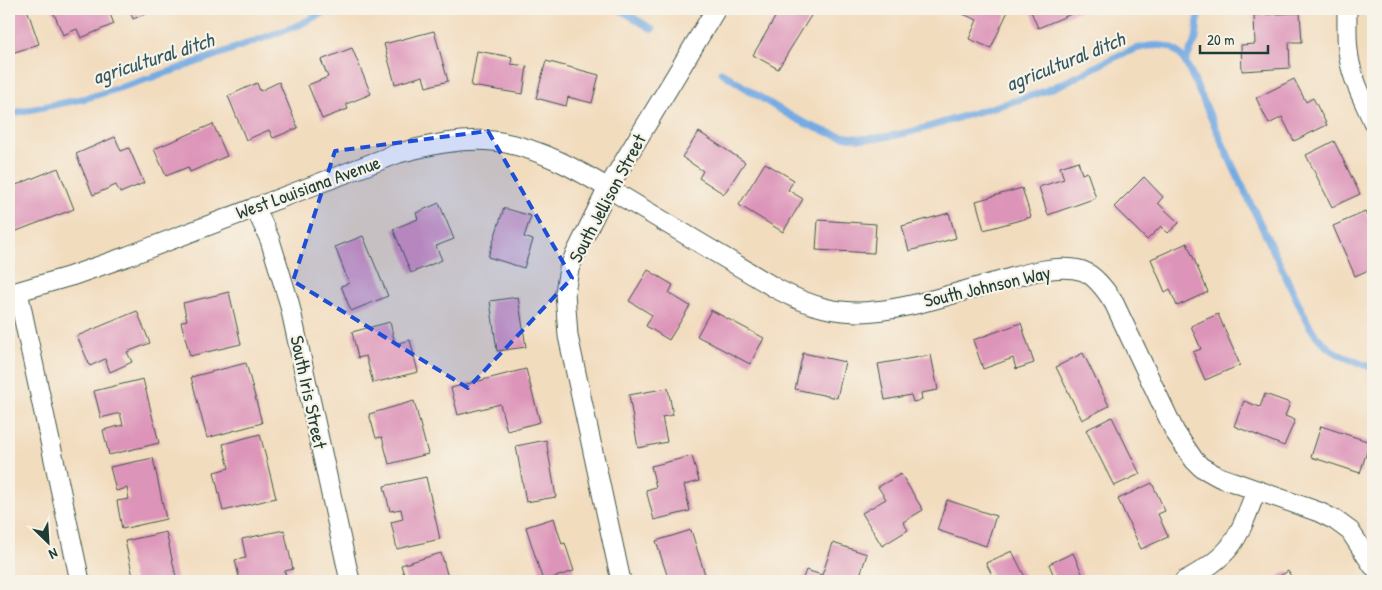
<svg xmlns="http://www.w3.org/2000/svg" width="1382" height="590" font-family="'Patrick Hand',sans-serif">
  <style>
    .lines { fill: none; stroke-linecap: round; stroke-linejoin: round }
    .stream { stroke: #74aae2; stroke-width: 7 }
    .building { fill: #dd94b9 }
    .street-casing { stroke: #3f5549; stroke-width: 21 }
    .street { stroke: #fff; stroke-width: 19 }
    .marked { fill: #1d4ed8; fill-opacity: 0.2; stroke: #1d4ed8; stroke-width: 4; stroke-dasharray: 10 6; stroke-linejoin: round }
    .labels { text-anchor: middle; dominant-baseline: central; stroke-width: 4.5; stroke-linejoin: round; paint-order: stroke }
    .street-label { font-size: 19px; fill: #1f3d34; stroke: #f7f3e8 }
    .water-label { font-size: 20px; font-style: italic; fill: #345860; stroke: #f7f3e8 }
  </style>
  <rect width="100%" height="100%" fill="#f7f3e8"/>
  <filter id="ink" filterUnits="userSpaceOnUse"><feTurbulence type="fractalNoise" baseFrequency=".02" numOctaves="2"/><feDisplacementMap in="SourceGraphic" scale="10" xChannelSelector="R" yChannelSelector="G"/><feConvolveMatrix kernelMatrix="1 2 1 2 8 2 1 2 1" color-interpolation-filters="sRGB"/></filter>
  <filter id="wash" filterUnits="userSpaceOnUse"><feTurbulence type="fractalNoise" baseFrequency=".0096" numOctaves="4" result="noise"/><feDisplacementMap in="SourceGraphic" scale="20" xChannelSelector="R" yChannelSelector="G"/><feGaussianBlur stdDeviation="1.12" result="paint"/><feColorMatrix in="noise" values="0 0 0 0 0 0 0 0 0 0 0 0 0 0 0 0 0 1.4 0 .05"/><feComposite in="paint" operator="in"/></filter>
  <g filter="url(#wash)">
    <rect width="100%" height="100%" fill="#f2dcbe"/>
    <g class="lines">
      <path class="stream" d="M619,9l33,20
        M1185,62l11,-23 3,-30
        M721,72c40,25 87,62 135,66 35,4 87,-16 121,-26 22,-7 44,-12 65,-20 11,-4 22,-9 32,-14 25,-12 66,-39 95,-31 10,3 15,13 20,22l47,104 74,154c17,26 35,31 63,41
        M9,114l78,-16 26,-8 62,-20 124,-45 31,-16"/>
    </g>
    <g id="blocks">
      <path class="building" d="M16,9h11l12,35 -30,10v-43z
        M52,9h56l6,15 -33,14 -4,-9 -14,6z
        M129,9h28l-24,10z
        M780,9h23l9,5 -34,55 -25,-14z
        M951,9h58l-18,39 -22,-9 8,-19z
        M1030,9h53l-45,19z
        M1300,13l2,29h-13l1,26 -48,3 -1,-26 14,-1 -1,-29z
        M434,31l14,50 -22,6 -3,-11 -28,8 -11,-40z
        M352,48l19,46 -25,10 2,5 -26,10 -14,-34 20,-8 -7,-17z
        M477,51l35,6 -1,7 16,2 -4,28 -52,-8z
        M546,61l53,14 -7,28 -24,-6 -2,9 -30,-8z
        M1294,79l12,23 7,-4 14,27 -33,16 -12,-24 -13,7 -13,-26z
        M279,82l19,46 -25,10 -4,-8 -23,10 -18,-44 29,-13 3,8z
        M213,124l14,32 -37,16 -2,-5 -22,9 -12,-27z
        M699,132l46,30 -21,32 -25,-16 4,-7 -21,-14z
        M115,137l6,14 8,-3 15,35 -24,10 -4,-8 -23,10 -17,-41z
        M1334,141l26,53 -28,13 -26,-52z
        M1078,161l4,13 5,-2 9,26 -48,17 -9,-28 25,-8 -4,-12z
        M765,163l29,17 -6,10 15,9 -20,33 -44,-27z
        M58,168l16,41 -60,23 -5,-14v-30z
        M1144,177l19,20 -5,6 21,20 -11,10 -7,-7 -14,14 -33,-33z
        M1022,188l9,29 -47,13 -8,-29z
        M439,203l15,36 -18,7 6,14 -31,13 -18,-44 25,-10 -2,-6z
        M504,208l27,8 -7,21 9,3 -9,28 -36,-11z
        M1365,212l8,18v38l-18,8 -22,-50z
        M949,213l7,25 -47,13 -7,-25z
        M818,220l58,4 -2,29 -58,-3z
        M363,236l25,60 -37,15 -10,-25 8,-3 -14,-36z
        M1187,243l21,49 -31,14 -7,-17 -5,3 -14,-33z
        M648,270l25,15 -4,8 21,13 -21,34 -23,-14 6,-11 -23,-14z
        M229,292l12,52 -51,12 -9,-34 6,-2 -4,-17z
        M518,297l8,50 -29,4 -7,-50z
        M711,310l53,28 -14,26 -53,-28z
        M137,311l13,32 -23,9 5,10 -22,10 -5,-13 -15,7 -13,-30z
        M1218,314l22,51 -35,15 -12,-28 8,-3 -10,-23z
        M390,322l5,22 15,-4 8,32 -45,11 -7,-27 -8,2 -6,-26z
        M1021,323l13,40 -18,6 -3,-11 -30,11 -10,-29z
        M803,353l42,9 -8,36 -42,-9z
        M1083,353l26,53 -27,14 -26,-53z
        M931,355l7,35 -17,3 1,7 -9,2 -2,-7 -26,5 -7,-36z
        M246,363l16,60 -55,15 -16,-61z
        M526,369l14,53 -33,9 -7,-27 -42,11 -7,-27z
        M143,379l16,64 -50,12 -6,-25 20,-5 -3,-12 -19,5 -7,-27z
        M668,388l5,27 -11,2 5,25 -29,6 -9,-53z
        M1265,394l25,9 -5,13 10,4 -11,26 -50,-20 10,-25 16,6z
        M414,401l14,53 -39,10 -7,-27 -6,1 -7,-24z
        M1112,417l28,57 -26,12 -28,-56z
        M1321,426l49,16 -10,31 -49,-16z
        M260,434l16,64 -53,13 -9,-39 15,-4 -6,-24z
        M546,440l10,57 -30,5 -10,-56z
        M692,456l7,25 -15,4 6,26 -36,9 -8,-30 10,-3 -5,-21z
        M153,458l13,61 -44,10 -5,-28 12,-2 -2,-11 -11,3 -6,-24z
        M901,474l22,36 -20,12 5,8 -26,16 -20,-33 24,-14 -8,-12z
        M426,477l14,62 -43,10 -6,-27 12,-3 -2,-10 -11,2 -6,-25z
        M1152,483l13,28 -7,3 10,23 -27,12 -23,-50z
        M947,500l49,16 -10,30 -49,-16z
        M554,518l8,26 3,-1 9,28 -31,10 -17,-54z
        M284,530l9,39 -8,2 2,10h-47l-5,-21 11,-2 -4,-19z
        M691,530l16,51h-38l-13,-40z
        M166,532l11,49h-43l-9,-40z
        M833,543l34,11 -9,27h-56l4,-11 16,5z
        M1012,551l15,30h-32l-9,-18z
        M441,553l8,28h-43l-5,-16z
        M1073,553l10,22 -13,6h-14l-7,-17z
        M1288,571l6,10h-22z"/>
    </g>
  </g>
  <g filter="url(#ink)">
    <use href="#blocks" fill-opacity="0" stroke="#3f5549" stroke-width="1"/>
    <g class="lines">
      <defs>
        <path id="street" d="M1347,9c0,21 -1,42 5,62 5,18 14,34 21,51
          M255,207l15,33 19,62 61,279
          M18,292l62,289
          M9,294l62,-18 57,-20 271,-103c31,-8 62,-15 94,-12 54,6 104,41 150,68 45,27 89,53 134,80 32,17 61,26 98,22 41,-4 82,-19 122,-29 24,-7 60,-19 86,-11 13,5 24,21 31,32l61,129 19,28 7,7 18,10 100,35 16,8 15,11 23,35
          M621,581l-53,-245 -3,-44 4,-23 5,-12 34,-69 108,-179
          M1184,581c49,-26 53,-40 72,-90"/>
      </defs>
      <use href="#street" class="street-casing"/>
      <use href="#street" class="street"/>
    </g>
  </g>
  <path class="marked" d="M488,131l84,147 -104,110 -175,-107 42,-130z"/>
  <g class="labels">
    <g class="street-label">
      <text transform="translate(308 187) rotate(-20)">West Louisiana Avenue</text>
      <text transform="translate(607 198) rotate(-62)">South Jellison Street</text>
      <text transform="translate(987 286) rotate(-13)">South Johnson Way</text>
      <text transform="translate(309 392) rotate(78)">South Iris Street</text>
    </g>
    <g class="water-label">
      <text transform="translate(153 58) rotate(-18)">agricultural ditch</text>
      <text transform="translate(1065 61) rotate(-22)">agricultural ditch</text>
    </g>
  </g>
  <rect width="1382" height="590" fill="none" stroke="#f7f3e8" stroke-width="30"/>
  <g transform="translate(48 542) rotate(155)" stroke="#f7f3e8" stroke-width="4" paint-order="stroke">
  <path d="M0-4L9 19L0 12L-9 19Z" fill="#1f3d34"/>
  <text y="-8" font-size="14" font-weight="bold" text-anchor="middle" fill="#1f3d34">N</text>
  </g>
  <path d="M1200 45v8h68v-8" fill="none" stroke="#1f3d34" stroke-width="2.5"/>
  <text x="1207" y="45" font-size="15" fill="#1f3d34" stroke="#f7f3e8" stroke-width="4" paint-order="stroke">20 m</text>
</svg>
